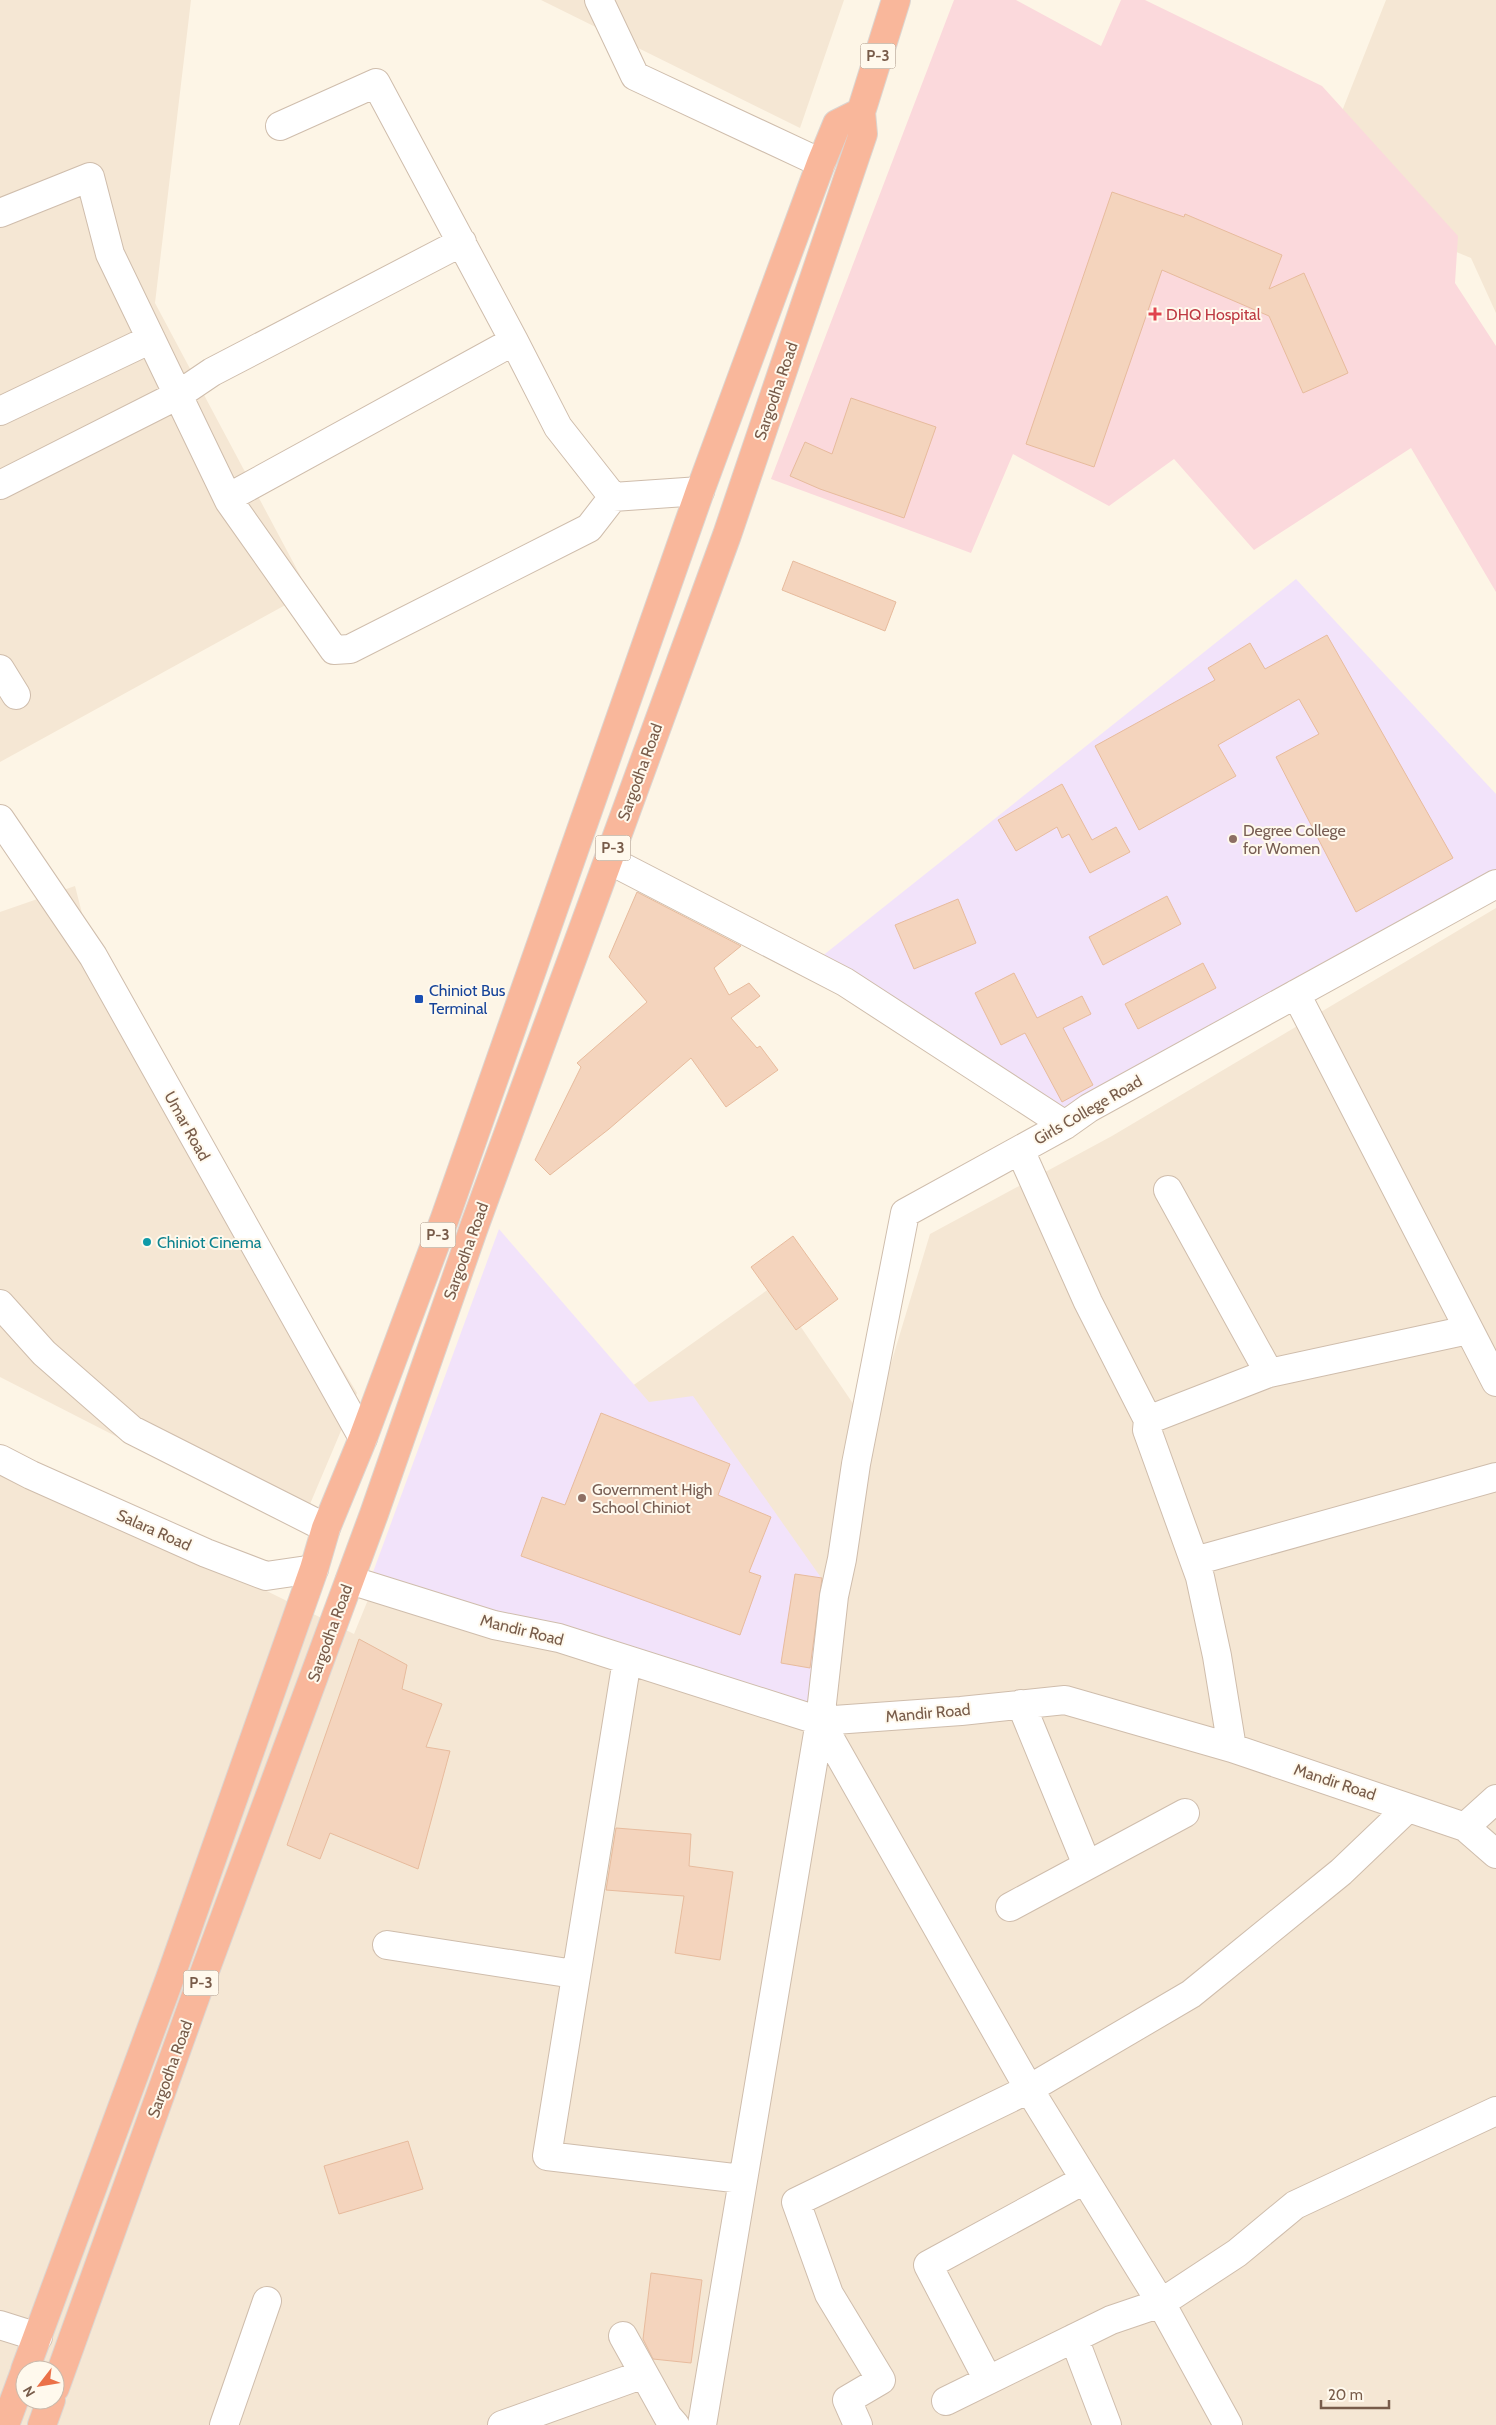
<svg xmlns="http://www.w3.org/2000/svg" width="1496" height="2425" font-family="Cabin,sans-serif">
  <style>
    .residential { fill: #f5e7d4; fill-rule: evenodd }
    .education { fill: #f2e3fa }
    .medical { fill: #fbd9dc }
    .building { fill: #f4d4bd; stroke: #e7bb9d }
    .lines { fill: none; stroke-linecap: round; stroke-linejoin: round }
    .minor-casing { stroke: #cfbdac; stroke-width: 30 }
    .highway-casing { stroke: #dcd5d0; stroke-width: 30 }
    .minor { stroke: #fff; stroke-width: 28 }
    .highway { stroke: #f9b79b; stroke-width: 28 }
    .health-dot { fill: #e0444e; stroke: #fff9ed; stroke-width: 2 }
    .education-dot { fill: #8d6e63; stroke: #fff9ed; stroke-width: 2 }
    .transit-dot { fill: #1a4fb4; stroke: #fff9ed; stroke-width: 2 }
    .culture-dot { fill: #0f9aa8; stroke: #fff9ed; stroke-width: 2 }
    .labels { text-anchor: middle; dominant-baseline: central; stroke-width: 4; stroke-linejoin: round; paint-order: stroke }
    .shield { fill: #fff9ed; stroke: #a08b7b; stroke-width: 1 }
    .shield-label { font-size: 15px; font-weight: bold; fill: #785c4a }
    .health-label { font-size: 16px; fill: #be3a42; stroke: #fff9ed; text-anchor: start }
    .street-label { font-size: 16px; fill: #785c4a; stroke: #fff9ed }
    .education-label { font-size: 16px; fill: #785e54; stroke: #fff9ed; text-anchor: start }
    .transit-label { font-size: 16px; fill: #164399; stroke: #fff9ed; text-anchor: start }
    .culture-label { font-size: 16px; fill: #0d838f; stroke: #fff9ed; text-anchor: start }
  </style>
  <rect width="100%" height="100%" fill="#fdf5e6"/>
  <path class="residential" d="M0,0h191l-36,303 154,289 -309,170z
    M541,0h303l-44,128z
    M1386,0h110v313l-25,-55 -161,-66z
    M75,886l18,70 264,437 -58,137 -299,-153v-465z
    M1496,908v1517h-1496v-965l354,174 29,-71 390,-277 98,144 59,-196 182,-98zM25,2370h30v30h-30z"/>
  <path class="education" d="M1296,579l200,215v90l-431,241 -254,-160z
    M499,1229l150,173 44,-6 141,200 -14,125 -455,-127z"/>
  <path class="medical" d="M954,0h62l85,46 20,-46h24l177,86 136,150 -3,47 41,63v246l-85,-144 -157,102 -80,-91 -65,47 -96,-52 -42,99 -200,-74z"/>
  <path class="building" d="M1112,192l72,25 1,-3 97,41 -13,34 35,-16 44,100 -45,20 -34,-77 -107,-46 -68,197 -68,-23z
    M851,398l85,29 -32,91 -84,-29 -30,-13 15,-34 27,12z
    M793,561l103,41 -11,29 -103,-41z
    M1327,635l126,223 -97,54 -80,-155 43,-23 -20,-35 -81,46 18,31 -97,54 -44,-84 120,-66 -7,-12 42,-25 15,26z
    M1062,784l30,56 24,-13 14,25 -40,21 -21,-39 -7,4 -5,-11 -41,24 -18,-31z
    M637,892l104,54 -27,22 15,27 20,-12 11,13 -29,22 26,30 3,-2 18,24 -52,37 -35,-49 -82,71 -59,46 -15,-15 46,-93 -4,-4 70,-61 -38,-45z
    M1167,896l14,28 -78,41 -14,-28z
    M958,899l18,44 -62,26 -19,-44z
    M1203,963l13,25 -78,41 -13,-25z
    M1014,973l23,45 45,-22 9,18 -28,14 30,57 -31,17 -37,-69 -24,12 -26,-52z
    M793,1236l45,63 -42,31 -45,-63z
    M601,1413l129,51 -12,31 53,22 -22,55 12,4 -21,59 -219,-79 21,-59 23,8z
    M795,1574l27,4 -12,90 -29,-5z
    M359,1639l48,26 -5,24 40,15 -16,43 24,4 -32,118 -88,-36 -10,26 -33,-14z
    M616,1828l75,6 -2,32 44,6 -13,88 -45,-7 9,-57 -78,-6z
    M408,2141l15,48 -84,25 -15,-48z
    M651,2273l51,7 -11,83 -38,-4 -10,-20z"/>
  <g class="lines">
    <defs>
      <path id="minor" d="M599,0l36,76 186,87
        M280,126l96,-43 138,258 44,86 55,70 87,-6
        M0,213l90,-36 20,77 119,247 105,149 16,-1 239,-121 24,-31
        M0,411l151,-72
        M0,485l178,-90 34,-23 250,-130
        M235,494l279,-153
        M0,669l16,26
        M0,819l93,137 270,482
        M609,860l236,122 220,143
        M1296,994l200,388
        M1020,1150l68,152 60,118 -1,10 53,147 17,79 15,92
        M1168,1190l101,183
        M0,1304l44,49 88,77 194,98
        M1148,1420l121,-47 199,-43
        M0,1459l31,16 175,78 60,23 48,-7
        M1195,1561l301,-84
        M350,1580l144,45 65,13 261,83 141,-10 104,-11 167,48 233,79 31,27
        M627,1660l-80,496 195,23
        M1021,1704l66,161
        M820,1721l209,368 132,214 67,122
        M1465,1827l31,-28
        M1010,1907l175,-94
        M387,1945l187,29
        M0,2325l38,12
        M623,2336l45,81 7,8
        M1074,2338l33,87
        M988,2380l-60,-115 156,-85
        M946,2401l165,-81 50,-17 76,-50 58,-48 201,-94
        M224,2425l43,-124
        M502,2425l142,-51
        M702,2425l118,-704 14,-125 8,-37 14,-95 49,-251 160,-88 24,-17 407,-224
        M858,2425l-11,-25 34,-20 -52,-86 -33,-92 233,-113 162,-95 150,-122 67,-64"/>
      <path id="highway" d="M25,2370l145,-392 144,-409 12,-41 37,-90 82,-220 255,-727 121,-328 16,-39 24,-12
        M55,2388l144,-401 175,-473 99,-284 254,-695 136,-401 -2,-22 35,-112
        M5,2425l20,-54
        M42,2425l9,-25"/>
    </defs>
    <use href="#minor" class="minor-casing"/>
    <use href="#highway" class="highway-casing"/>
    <use href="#minor" class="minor"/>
    <use href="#highway" class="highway"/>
  </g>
  <path class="health-dot" d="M1152.5 306.5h5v5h5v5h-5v5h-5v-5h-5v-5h5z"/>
  <g class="education-dot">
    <circle cx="1233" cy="839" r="5"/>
    <circle cx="582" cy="1498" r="5"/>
  </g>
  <rect class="transit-dot" x="414" y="994" width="10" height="10" rx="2.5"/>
  <circle class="culture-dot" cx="147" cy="1242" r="5"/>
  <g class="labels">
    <g class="shield">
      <rect x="860.5" y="43.5" width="35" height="25" rx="4"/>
      <rect x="595.5" y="835.5" width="35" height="25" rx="4"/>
      <rect x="420.5" y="1222.5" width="35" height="25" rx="4"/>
      <rect x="183.5" y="1970.5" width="35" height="25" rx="4"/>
    </g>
    <g class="shield-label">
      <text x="878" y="56">P-3</text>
      <text x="613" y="848">P-3</text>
      <text x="438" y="1235">P-3</text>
      <text x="201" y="1983">P-3</text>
    </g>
    <g class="health-label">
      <text x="1166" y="314">DHQ Hospital</text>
    </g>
    <g class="street-label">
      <text transform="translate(776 391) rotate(-71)">Sargodha Road</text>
      <text transform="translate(640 772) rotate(-70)">Sargodha Road</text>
      <text transform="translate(1088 1110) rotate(-30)">Girls College Road</text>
      <text transform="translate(187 1126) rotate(61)">Umar Road</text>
      <text transform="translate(466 1251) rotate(-70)">Sargodha Road</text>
      <text transform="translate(154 1530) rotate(24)">Salara Road</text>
      <text transform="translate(522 1630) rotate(14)">Mandir Road</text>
      <text transform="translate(330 1633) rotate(-70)">Sargodha Road</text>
      <text transform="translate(928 1713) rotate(-5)">Mandir Road</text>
      <text transform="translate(1335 1782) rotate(18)">Mandir Road</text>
      <text transform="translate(170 2069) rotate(-70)">Sargodha Road</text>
    </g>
    <g class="education-label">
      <text x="1243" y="830">Degree College<tspan x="1243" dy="18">for Women</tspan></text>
      <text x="592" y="1489">Government High<tspan x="592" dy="18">School Chiniot</tspan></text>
    </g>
    <g class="transit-label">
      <text x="429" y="990">Chiniot Bus<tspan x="429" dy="18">Terminal</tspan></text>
    </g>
    <g class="culture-label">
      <text x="157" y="1242">Chiniot Cinema</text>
    </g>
  </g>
  <g transform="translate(40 2385) rotate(239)"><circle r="24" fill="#fff9ed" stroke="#c9baac"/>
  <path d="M0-4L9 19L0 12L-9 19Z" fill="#eb7148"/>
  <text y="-8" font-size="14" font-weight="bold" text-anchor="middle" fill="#785c4a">N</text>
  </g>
  <path d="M1321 2400v8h68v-8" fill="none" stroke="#785c4a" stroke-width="2.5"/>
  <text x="1328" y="2400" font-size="15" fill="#785c4a" stroke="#fff9ed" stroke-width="4" paint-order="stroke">20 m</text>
</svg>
